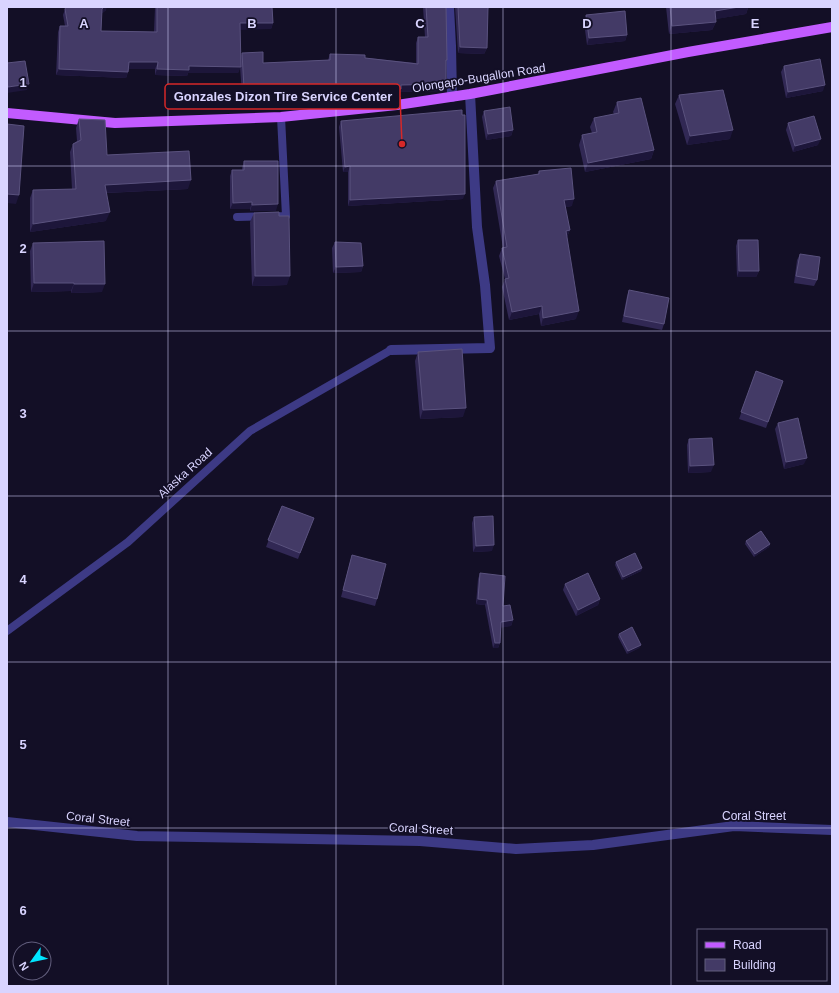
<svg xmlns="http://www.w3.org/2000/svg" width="839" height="993" font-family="Helvetica,sans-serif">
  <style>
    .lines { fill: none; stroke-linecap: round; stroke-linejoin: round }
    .service { stroke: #3d3a85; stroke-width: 8 }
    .minor { stroke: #3d3a85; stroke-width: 10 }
    .primary { stroke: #c25bff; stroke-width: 10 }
    .wall { fill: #312854 }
    .shaded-wall { fill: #1d163a }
    .building { fill: #433a66; stroke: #5a527e }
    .grid { fill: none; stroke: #d9d4ff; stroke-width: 1; stroke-opacity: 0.55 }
    .labels { text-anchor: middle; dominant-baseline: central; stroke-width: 3.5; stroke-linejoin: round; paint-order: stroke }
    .street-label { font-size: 12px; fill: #d9d4ff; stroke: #130f26 }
    .grid-label { font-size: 13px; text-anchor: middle; font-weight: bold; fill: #d9d4ff; stroke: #130f26; stroke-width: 3.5; stroke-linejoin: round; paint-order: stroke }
    .leader { fill: none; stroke: #d62828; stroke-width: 1.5 }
    .callout-dot { fill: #d62828; stroke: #130f26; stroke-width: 1.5 }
    .callout { fill: #130f26; stroke: #d62828; stroke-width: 1.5 }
    .callout-label { font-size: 13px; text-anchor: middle; font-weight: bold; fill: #d9d4ff }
  </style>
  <rect width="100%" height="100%" fill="#130f26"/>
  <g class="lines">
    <path class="service" d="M237,217l49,-1 -5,-99
      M7,631l121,-89 122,-111 141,-81"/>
    <path class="minor" d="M449,7l2,39 1,51
      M391,350l99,-2 -5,-63 -8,-58 -7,-133
      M7,822l130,14 283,5 96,8 77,-4 141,-19 98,4"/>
    <path class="primary" d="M7,113l108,10 166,-6 116,-12 73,-11 218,-42 144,-25"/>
  </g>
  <path class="wall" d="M155,7h117l1,16 -2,6h-31v29l2,-5 21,10 65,-3 2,-6 86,9v-20l2,-6h7l-2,-30h23v58l-3,26 -43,1 -2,4 -34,-4 -3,8 -34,-1v-3l-37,1 -1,-5 -47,2 -2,-27 -2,6h-50l-1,3 -32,-1v-6h-26l-3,9 -70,-3 2,-43 2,-6h5l-2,-11 2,-6 41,1 -5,4v17l53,1z
    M455,7h34l-1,3 -1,38 -3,6 -26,-1z
    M666,7h98l-16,1 -2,6 -31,5 1,3 -4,8 -43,4z
    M586,15l41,20 -2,6 -38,4 -3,-23z
    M784,66l39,25 -37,7 -5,-26z
    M679,95l51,44 -43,6 -12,-41z
    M617,102l37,48 -3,9 -66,13 -6,-27 3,-10 10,-2 -2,-6 4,-9 20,-4 -1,-2z
    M484,111l29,19 -2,6 -25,4 -4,-23z
    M79,119l28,36 81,34 -81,4 -1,28 -76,11v-34l3,-8 39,-1 -2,-37 3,-8 4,-3 -1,-13z
    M341,121l122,78 -115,7v-34h-5l-4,-45z
    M788,123l30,22 -25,7 -7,-22z
    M244,161l32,50h-26v-2h-20v-33l2,-6h10v-2z
    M539,171l33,35 -7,1 5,23 -3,7 9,82 -35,7 -2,-12 -30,6 -7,-33 3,-8 -6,-23 3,-8h1l-10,-60 3,-7 42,-7z
    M254,213l25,3 8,69 -35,1 -2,-64z
    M738,240l21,31 -3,6h-19l-1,-31z
    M335,242l28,24 -2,6 -28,1 -1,-25z
    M33,243l69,49 -31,1v-2l-40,1 -1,-41z
    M800,254l17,26 -3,6 -20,-3 3,-23z
    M629,290l35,34 -2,6 -40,-8 5,-26z
    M418,352l45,65 -43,2 -5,-58z
    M756,371l27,10 -17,47 -27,-9z
    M778,423l26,41 -20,5 -9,-40z
    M689,439l22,33 -23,1 -1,-28z
    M282,506l32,12 -16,41 -32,-12z
    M474,517l18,34 -19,1 -1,-29z
    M746,541l24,3 -1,3 -15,10 -9,-13z
    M352,555l25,44 -2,7 -34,-9 9,-35z
    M616,562l26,6 -1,3 -19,9 -7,-15z
    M480,573l33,47 -2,6 -10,1 -1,16 -2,5h-5l-8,-43 -9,-1 2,-25z
    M565,584l35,15 -2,6 -22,11 -13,-26z
    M619,634l22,11 -2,3 -12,6 -9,-17z"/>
  <path class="shaded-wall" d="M104,7h3l-1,3 -7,6 3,-7z
    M739,7h25l-16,1 -2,6 -35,6 4,-9z
    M716,22l-4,8 -43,4 3,-8z
    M240,23h33l-2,6 -33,1z
    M627,35l-2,6 -38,4 2,-7z
    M460,47l27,1 -3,6 -26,-1z
    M129,62h29l-3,7h-28z
    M189,66l52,1 -3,6h-50l-1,3 -32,-1 2,-6z
    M59,69l69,3 -2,6 -70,-3z
    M29,84l-2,6 -20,3v-3l1,-3z
    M446,84l-3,7 -43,1 -2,4 -37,-4 3,-6z
    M825,85l-2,6 -37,7 2,-6z
    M292,86l-3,6 -47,2 2,-6z
    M329,90l-2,6 -37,1 2,-6z
    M329,92l35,2 -3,6 -34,-1z
    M513,130l-2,6 -25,4 2,-6z
    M733,130l-3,9 -43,6 3,-9z
    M821,139l-3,6 -25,7 2,-6z
    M654,150l-3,9 -66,13 3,-9z
    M350,166l-2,6h-5l2,-5z
    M191,180l-3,9 -86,4 3,-8z
    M7,194l12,1 -3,9 -9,-1z
    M465,194l-2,5 -115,7 2,-6z
    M574,199l-2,7 -11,2 3,-8z
    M252,202l-2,7h-20l3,-6z
    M278,204l-2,7h-26l2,-6z
    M110,212l-4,9 -76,11 3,-8z
    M570,230l-3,7 -4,1 3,-7z
    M363,266l-2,6 -28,1 3,-6z
    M739,271h20l-3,6h-19z
    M255,276h35l-3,9 -35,1z
    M34,283h40l-3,8 -40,1z
    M74,284h31l-3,8 -31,1z
    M542,306l-3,8 -30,6 3,-8z
    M579,311l-3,8 -35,7 2,-8z
    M466,408l-3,9 -43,2 3,-9z
    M807,458l-3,6 -20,5 2,-7z
    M714,465l-3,7 -23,1 2,-7z
    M770,544l-1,3 -15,10 1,-3z
    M494,545l-2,6 -19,1 3,-6z
    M642,568l-1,3 -19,9 1,-3z
    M478,599l9,1 -2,5 -9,-1z
    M600,599l-2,6 -22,11 2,-6z
    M513,620l-2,6 -11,2 1,-6z
    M495,643h5l-2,5h-5z
    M641,645l-2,3 -12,6 1,-3z"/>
  <path class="building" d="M66,7h38l-2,2 -1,22 56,1v-25h115l1,16h-33l1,44 -52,-1v4l-32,-1 1,-7h-29l-1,10 -69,-3 1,-43h8l-3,-17z
    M426,7h20l1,53h-1v24l-45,1v4l-37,-3v8l-35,-2v-2l-37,1v-5l-48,2 -2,-35 21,-1v11l67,-3v-6l35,1v3l53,6v-27h10z
    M458,7h30l-1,41 -27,-1z
    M670,7h69l-24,4 1,11 -44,4z
    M625,11l2,24 -38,3 -3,-23z
    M820,59l5,26 -37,7 -4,-26z
    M25,61l4,23 -21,3 -1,-5v-19z
    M723,90l10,40 -43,6 -11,-41z
    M641,98l13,52 -66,13 -6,-28 15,-3 -3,-14 25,-5 -2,-11z
    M510,107l3,23 -25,4 -4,-23z
    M462,110v5h3v79l-115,6v-34l-5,1 -4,-46z
    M814,116l7,23 -26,7 -7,-23z
    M79,119l26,1 2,35 82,-4 2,29 -86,5 5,27 -77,12v-34l43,-1 -3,-45 8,-4z
    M7,124l17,2 -5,69 -12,-1z
    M244,161h34v43l-26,1v-3l-19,1 -1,-33h12z
    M571,168l3,31 -10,1 6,30 -4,1 13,80 -36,7 -1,-12 -30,6 -7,-33 4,-1 -7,-30 5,-1 -11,-66 43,-7v-3z
    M279,212v4h10l1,60h-35l-1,-63z
    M738,240h20l1,31h-20z
    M104,241l1,43h-31v-1h-40l-1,-40z
    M335,242l26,1 2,23 -27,1z
    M800,254l20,3 -3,23 -21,-4z
    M629,290l40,8 -5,26 -40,-8z
    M462,349l4,59 -43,2 -5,-58z
    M756,371l27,10 -15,41 -27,-10z
    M798,418l9,40 -21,4 -8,-39z
    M712,438l2,27 -24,1 -1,-27z
    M282,506l32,12 -14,35 -32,-13z
    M493,516l1,29 -18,1 -2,-29z
    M761,531l9,13 -15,10 -9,-13z
    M635,553l7,15 -19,9 -7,-15z
    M352,555l34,9 -9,35 -34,-9z
    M480,573l25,3 -2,30 7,-1 3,15 -12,2 -1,21h-5l-8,-43 -9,-1z
    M588,573l12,26 -22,11 -13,-26z
    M632,627l9,18 -13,6 -9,-17z"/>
  <path class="grid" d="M168,7v979M336,7v979M503,7v979M671,7v979M7,166h825M7,331h825M7,496h825M7,662h825M7,828h825"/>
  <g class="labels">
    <g class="street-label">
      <text transform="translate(479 78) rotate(-9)">Olongapo-Bugallon Road</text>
      <text transform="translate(185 473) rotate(-42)">Alaska Road</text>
      <text x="754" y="816">Coral Street</text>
      <text transform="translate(98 819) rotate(6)">Coral Street</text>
      <text transform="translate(421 829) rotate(3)">Coral Street</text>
    </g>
  </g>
  <g class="grid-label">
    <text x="84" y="28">A</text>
    <text x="252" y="28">B</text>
    <text x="420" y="28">C</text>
    <text x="587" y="28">D</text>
    <text x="755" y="28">E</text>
    <text x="23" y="87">1</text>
    <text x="23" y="253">2</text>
    <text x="23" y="418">3</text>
    <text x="23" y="584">4</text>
    <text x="23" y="749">5</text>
    <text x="23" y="915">6</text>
  </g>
  <path class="leader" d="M402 144L400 97"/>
  <circle class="callout-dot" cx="402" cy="144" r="4"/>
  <rect class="callout" x="165" y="84" width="235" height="25" rx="4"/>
  <g class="callout-label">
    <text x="283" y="101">Gonzales Dizon Tire Service Center</text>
  </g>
  <rect width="839" height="993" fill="none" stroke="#d9d4ff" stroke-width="16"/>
  <rect x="697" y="929" width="130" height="52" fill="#130f26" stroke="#625e7d"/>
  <rect x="705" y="942" width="20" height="6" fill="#c25bff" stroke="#625e7d"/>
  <text x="733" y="949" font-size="12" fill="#d9d4ff">Road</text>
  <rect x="705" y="959" width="20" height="12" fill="#433a66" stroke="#625e7d"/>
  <text x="733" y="969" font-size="12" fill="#d9d4ff">Building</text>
  <g transform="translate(32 961) rotate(237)"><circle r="19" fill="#130f26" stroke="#625e7d"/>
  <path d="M0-3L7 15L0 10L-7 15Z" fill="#00e5ff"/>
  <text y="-6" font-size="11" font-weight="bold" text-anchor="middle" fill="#d9d4ff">N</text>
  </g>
</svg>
